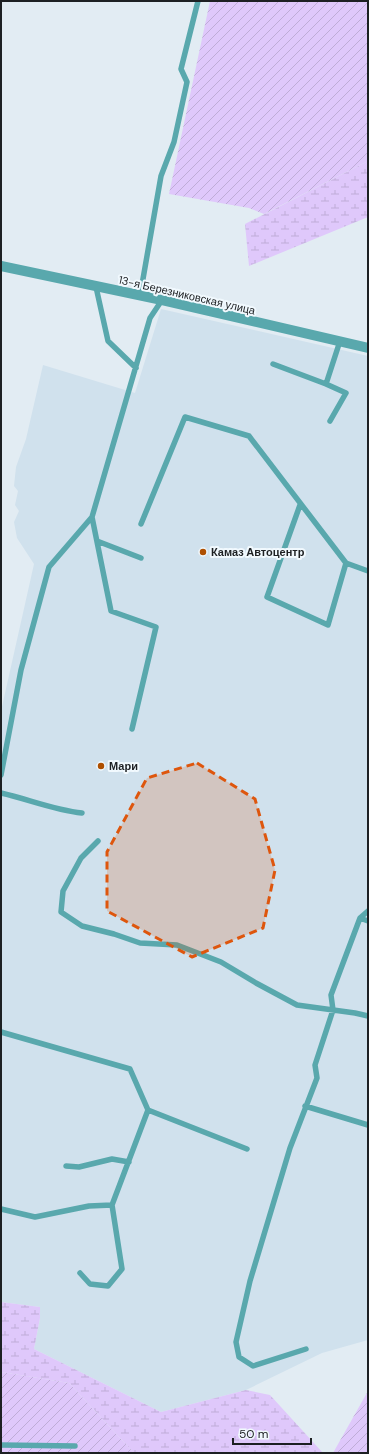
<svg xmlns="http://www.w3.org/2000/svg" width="369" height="1454" font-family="'DM Sans',sans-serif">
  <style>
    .built { fill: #d0e1ed }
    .wetland { fill: url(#wetland-marsh) }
    .garden { fill: url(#garden-furrows) }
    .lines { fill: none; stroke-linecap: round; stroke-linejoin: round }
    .service { stroke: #59a8ad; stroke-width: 5.5 }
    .tertiary { stroke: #59a8ad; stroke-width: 10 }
    .marked { fill: #de560d; fill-opacity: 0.2; stroke: #de560d; stroke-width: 3; stroke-dasharray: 8 5; stroke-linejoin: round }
    .poi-dot { fill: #ae4f00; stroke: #f1f9fe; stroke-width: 1.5 }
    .labels { text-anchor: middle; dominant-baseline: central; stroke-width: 4; stroke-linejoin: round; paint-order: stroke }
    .street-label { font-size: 11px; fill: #1d2023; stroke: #f1f9fe }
    .poi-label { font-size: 11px; font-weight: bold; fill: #1d2023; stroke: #f1f9fe; text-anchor: start }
  </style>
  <defs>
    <pattern id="wetland-marsh" width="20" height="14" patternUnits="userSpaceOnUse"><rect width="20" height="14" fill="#dfc8fb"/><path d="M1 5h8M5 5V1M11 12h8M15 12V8" fill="none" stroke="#bfacd7"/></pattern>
    <pattern id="garden-furrows" width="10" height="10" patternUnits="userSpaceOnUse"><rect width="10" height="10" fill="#dfc8fb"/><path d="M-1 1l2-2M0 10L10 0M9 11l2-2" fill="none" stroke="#bfacd7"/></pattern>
  </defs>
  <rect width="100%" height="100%" fill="#e2ecf3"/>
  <path class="built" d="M161,309l207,47v984l-46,13 -76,37 -85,22 -127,-63 6,-31v-11l-39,-5v-591l33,-147 -17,-26 -3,-16 5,-11 -4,-6 3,-14 -4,-5 2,-19 10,-28 17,-74 92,28z"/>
  <path class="wetland" d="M368,161v56l-119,49 -4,-42z
    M1,1302l39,5v11l-6,31 127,63 85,-22 24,5 53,58h-189l-65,-70 -68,-11z"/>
  <path class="garden" d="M210,1h158v160l-104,53 -15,-6 -80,-14z
    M1,1372l68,11 65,70h-133z
    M368,1391v62h-35z"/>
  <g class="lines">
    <path class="service" d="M96,287l12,54 28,27
      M140,296l21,-120 13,-34 13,-60 -6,-13 17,-68
      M273,364l53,20 14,-43
      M326,384l20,9 -16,28
      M300,505l-33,92 61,28 18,-62
      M92,517l19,94 45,16 -24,102
      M141,524l44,-107 64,19 97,127 22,8
      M97,541l44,17
      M1,775l20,-105 28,-103 43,-50 58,-199 12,-18
      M1,793c27,6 53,17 81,20
      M98,841l-17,17 -18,33 -2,21 21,14 32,8 26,9 37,2 44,17 35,21 41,22 58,8 13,3
      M360,918l8,3
      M1,1032l129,37 18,41 99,39
      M305,1106l63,19
      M66,1166l13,1 33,-8 17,3
      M1,1209l34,8 54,-11 23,-1
      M80,1273l10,11 18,2 14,-17 -10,-64 36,-95
      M306,1349l-53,17 -14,-9 -3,-15 14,-61 40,-133 27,-70 -2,-13 18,-55 -2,-15 29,-77 8,-7
      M1,1445l74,1"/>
    <path class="tertiary" d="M1,266l161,34 206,48"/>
  </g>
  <path class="marked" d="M197,763l58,36 20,71 -12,58 -71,29 -85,-46v-59l40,-74z"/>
  <g class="poi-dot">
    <circle cx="203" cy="552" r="4"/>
    <circle cx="101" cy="766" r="4"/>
  </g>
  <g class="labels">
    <g class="street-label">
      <text transform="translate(187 295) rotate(13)">13-я Березниковская улица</text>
    </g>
    <g class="poi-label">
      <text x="211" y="552">Камаз Автоцентр</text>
      <text x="109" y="766">Мари</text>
    </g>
  </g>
  <rect width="369" height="1454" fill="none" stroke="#1d2023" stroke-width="4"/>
  <path d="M233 1438v6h78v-6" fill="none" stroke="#1d2023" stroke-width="2"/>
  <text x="239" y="1438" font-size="12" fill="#1d2023" stroke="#f1f9fe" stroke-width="3" paint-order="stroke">50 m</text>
</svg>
